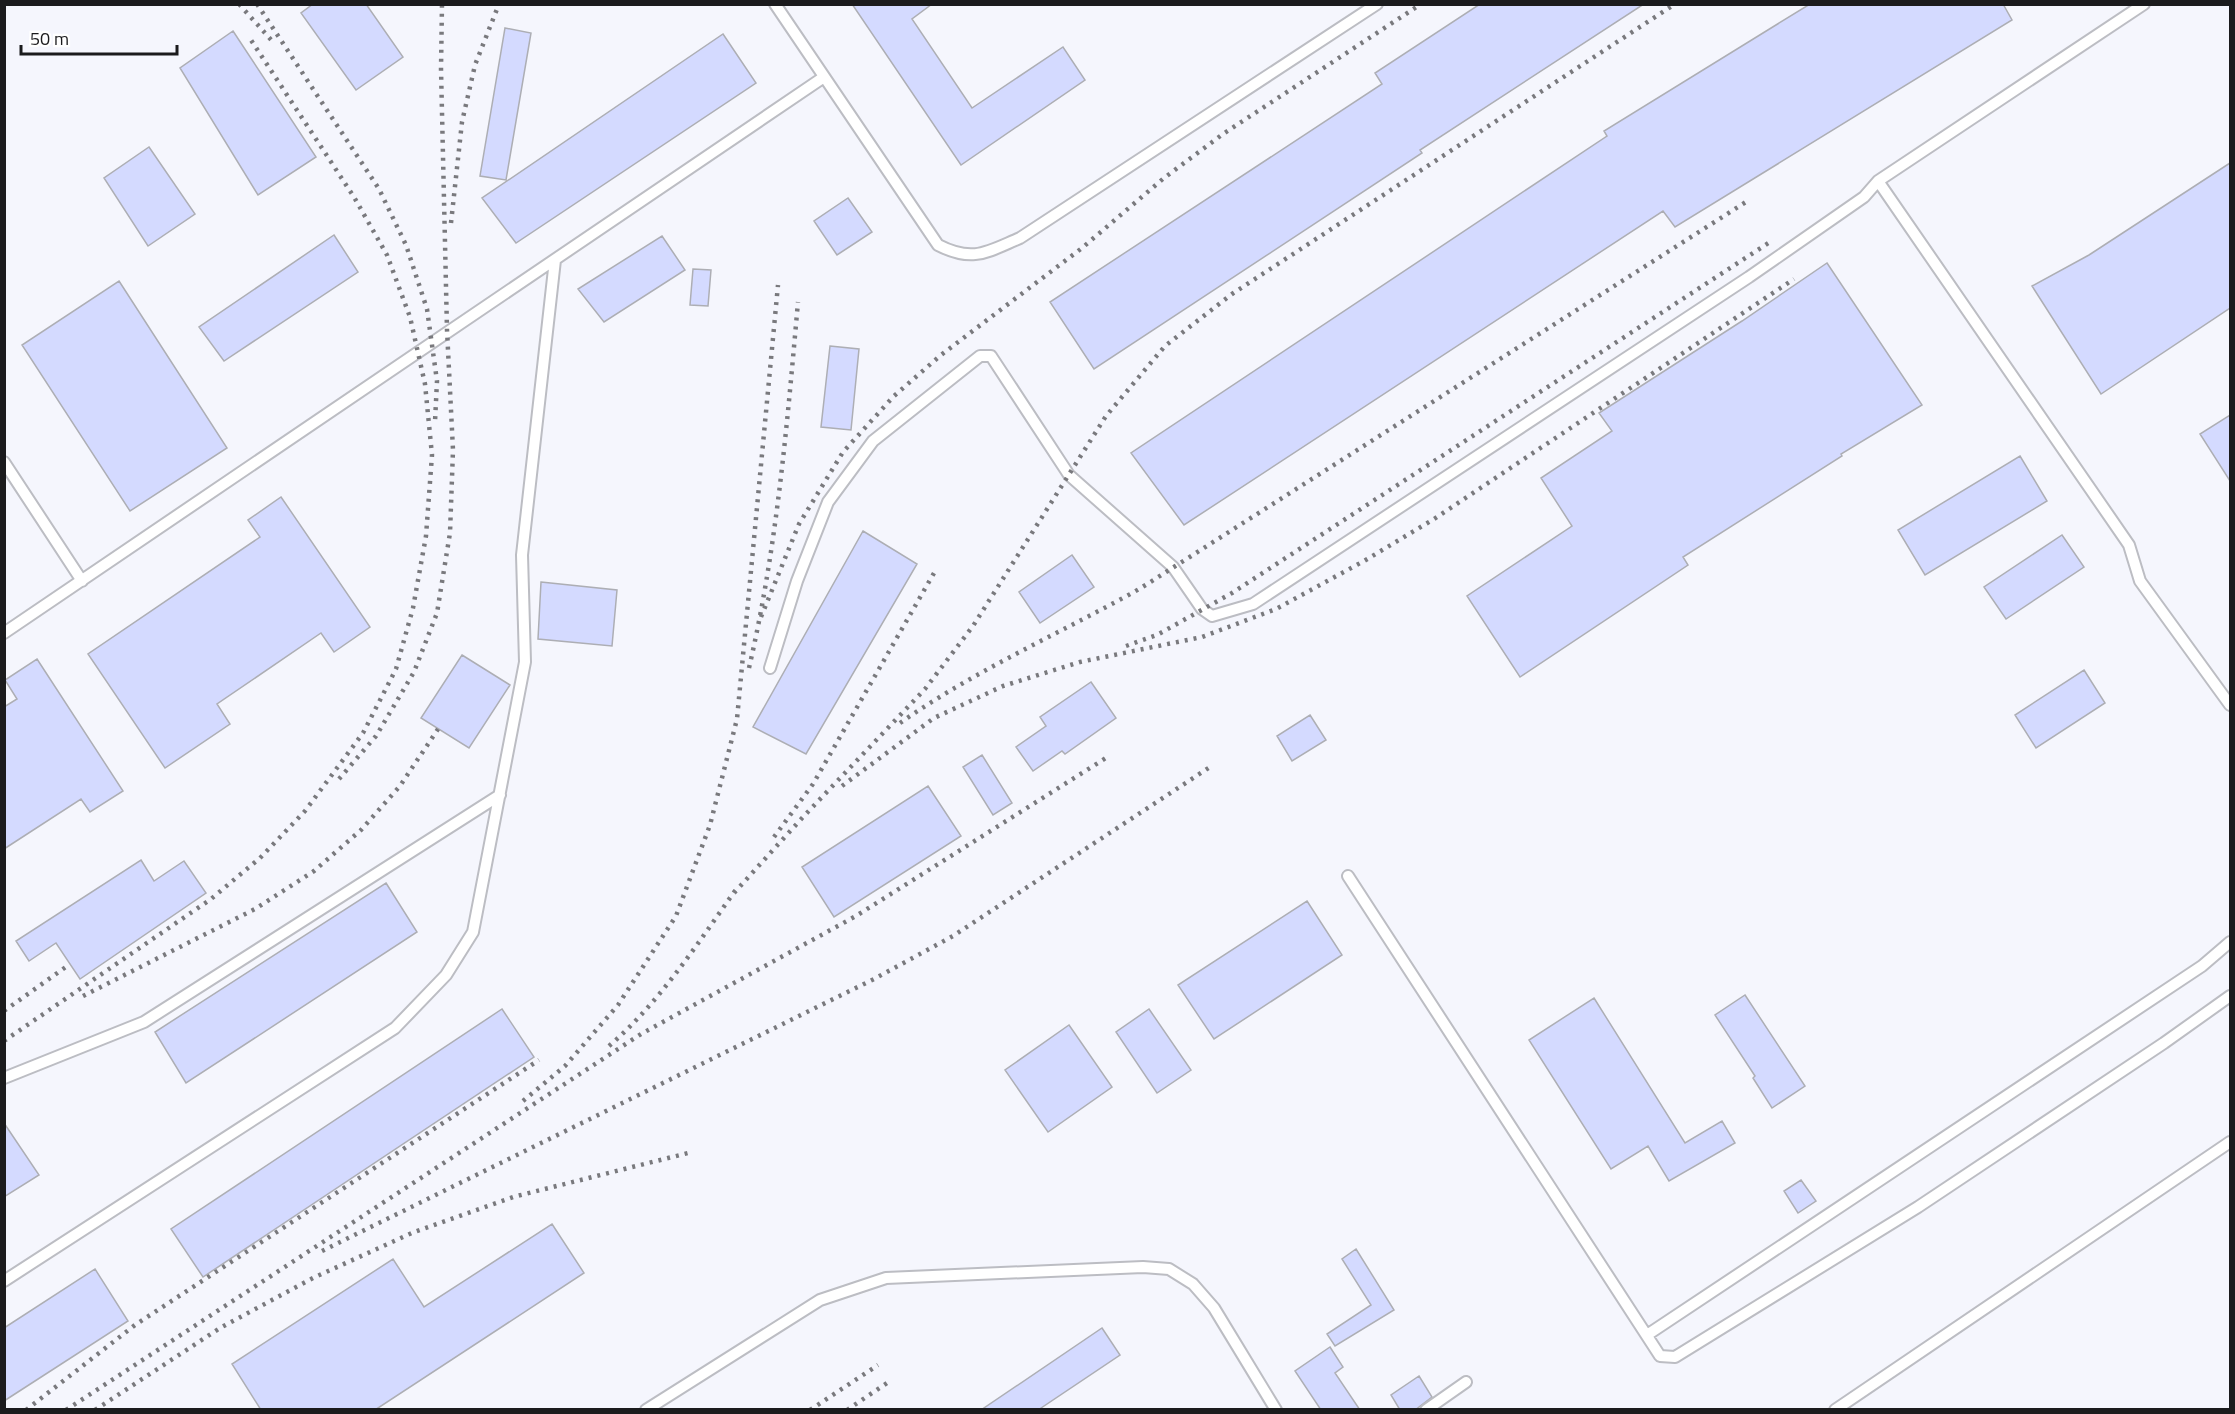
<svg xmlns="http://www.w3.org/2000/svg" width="2235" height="1414" font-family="'Titillium Web',sans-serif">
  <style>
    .building { fill: #d4daff; stroke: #adaeb4; stroke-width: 1.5 }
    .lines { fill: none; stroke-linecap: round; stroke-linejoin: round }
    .lane-casing { stroke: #bcbdc3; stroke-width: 14 }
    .lane { stroke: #fff; stroke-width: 10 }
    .rail { stroke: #79797d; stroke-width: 4.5; stroke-dasharray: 3 6; stroke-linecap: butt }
  </style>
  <rect width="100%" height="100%" fill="#f5f6fd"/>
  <path class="building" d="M313,4h53l37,53 -47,33 -55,-77z
    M852,4h80l-20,15 60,89 91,-61 22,33 -124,85z
    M1480,4h164l-224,146 2,3 -328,216 -44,-67 332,-218 -7,-11z
    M1810,4h193l9,16 -337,207 -12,-16 -479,314 -53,-72 476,-317 -3,-5z
    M505,28l26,5 -25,147 -26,-4z
    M233,31l83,126 -58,38 -78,-127z
    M723,34l33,49 -240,160 -34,-45z
    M149,147l46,67 -47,32 -44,-68z
    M2230,163v145l-129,86 -69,-108 57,-31z
    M848,198l24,34 -35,23 -23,-34z
    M334,235l24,37 -134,89 -25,-34z
    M662,236l23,34 -81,52 -26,-33z
    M1827,263l95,142 -81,49 1,2 -159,101 5,8 -168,112 -53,-81 105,-70 -31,-48 71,-47 -13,-18 143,-92z
    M693,269l18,1 -3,36 -18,-1z
    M119,281l108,167 -97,63 -108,-166z
    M830,346l29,3 -8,81 -30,-3z
    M2230,415v66l-30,-47z
    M2020,456l27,45 -122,74 -27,-45z
    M281,497l89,130 -36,25 -13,-19 -104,71 13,20 -65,44 -77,-114 172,-117 -12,-17z
    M863,531l54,33 -111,190 -53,-27z
    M2062,535l22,32 -78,52 -22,-32z
    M1072,555l22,32 -54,36 -21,-31z
    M541,582l76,8 -5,56 -74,-7z
    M462,655l48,30 -41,63 -48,-30z
    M37,659l86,132 -33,21 -9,-13 -77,50v-142l13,-8 -12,-19z
    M2084,670l21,33 -69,45 -21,-33z
    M1091,682l25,36 -51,36 -3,-3 -29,20 -17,-24 30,-21 -6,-9z
    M1310,715l16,25 -34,21 -15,-25z
    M982,755l30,48 -19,12 -30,-48z
    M928,786l33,50 -127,81 -32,-50z
    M141,860l13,21 30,-20 22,32 -126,86 -24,-36 -27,18 -13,-20z
    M386,883l31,49 -231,151 -31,-51z
    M1307,901l35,54 -128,84 -36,-54z
    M1745,995l60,91 -33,22 -19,-30 2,-2 -40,-61z
    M1594,998l91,145 37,-22 13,22 -66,38 -21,-35 -37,23 -82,-129z
    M502,1009l32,48 -331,220 -32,-48z
    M1149,1009l42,61 -34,23 -41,-61z
    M1069,1025l43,62 -64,45 -43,-62z
    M4,1123l35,52 -35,22z
    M1801,1180l15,21 -18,12 -14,-22z
    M552,1224l32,49 -209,137h-114l-29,-46 161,-105 31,48z
    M1356,1249l38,61 -59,36 -8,-12 44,-29 -29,-46z
    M95,1269l33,52 -124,80v-73z
    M1102,1328l18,27 -82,55h-57z
    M1330,1347l13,20 -8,6 25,37h-39l-26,-39z
    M1419,1376l13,21 -17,13h-15l-9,-15z"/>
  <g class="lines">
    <defs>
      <path id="lane" d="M775,4l163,241c35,18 49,7 82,-7l357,-234
        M1878,181l251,364 11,36 90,124
        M4,462l78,119
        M4,633l820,-556
        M770,668l27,-87 31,-79 45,-61 107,-85h11l78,119 104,92 29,42 10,7 41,-12 496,-327 115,-80 14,-16 266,-177
        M1348,876l312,480 15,1 243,-150 246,-164 66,-47
        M4,1078l140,-56 356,-227
        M4,1281l391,-253 51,-53 27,-43 52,-270 -3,-107 33,-295
        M1647,1335l555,-369 28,-24
        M646,1410l174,-110 66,-22 257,-11 26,2 24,15 21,24 62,102
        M1426,1410l40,-28
        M1835,1410l395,-268"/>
    </defs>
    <use href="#lane" class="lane-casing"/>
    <use href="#lane" class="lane"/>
    <path class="rail" d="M239,4l34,38
      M257,4l122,185 27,56 21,64 10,72 -2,41
      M451,223l11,-101 13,-57 24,-61
      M761,617l38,-93 44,-72 51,-56 47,-41 141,-107 82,-70 59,-44 198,-130
      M1126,646l31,-11 75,-42 541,-353
      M749,668c28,-121 38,-243 49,-366
      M900,723c70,-49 147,-84 223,-125 21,-11 41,-25 62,-38l564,-360
      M339,779l37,-43 38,-64 23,-59 13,-80 3,-83 -6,-120 -6,-261 1,-65
      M842,786l92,-68 69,-32 77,-24 122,-25 74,-28 88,-48 70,-42 360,-240
      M774,837l39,-53 121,-211
      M734,893l69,-76 122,-128 48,-63 133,-210 59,-70 67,-52 443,-290
      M83,996l172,-87 59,-38 47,-41 39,-44 38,-57
      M4,1011l66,-47
      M4,1041l207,-142 49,-41 45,-47 58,-78 33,-64 17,-61 13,-72 6,-81 -7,-71 -15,-67 -23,-62 -33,-58 -105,-160
      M609,1046c51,-44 89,-103 128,-158
      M523,1101l42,-35 53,-61 58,-89 34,-91 27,-106 41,-434
      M322,1251l552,-272 79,-43 257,-169
      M26,1410l109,-85 404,-265
      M66,1410l575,-376 215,-118 253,-160
      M95,1410l125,-82 93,-50 101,-46 99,-35 179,-45
      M810,1410l68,-45
      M847,1410l43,-29"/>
  </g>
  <rect width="2235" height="1414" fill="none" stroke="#1b1b1d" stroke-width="12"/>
  <path d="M21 45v9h156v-9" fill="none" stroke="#1b1b1d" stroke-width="3"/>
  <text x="30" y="45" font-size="18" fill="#1b1b1d" stroke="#ffffff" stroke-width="4.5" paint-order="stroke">50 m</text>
</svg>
